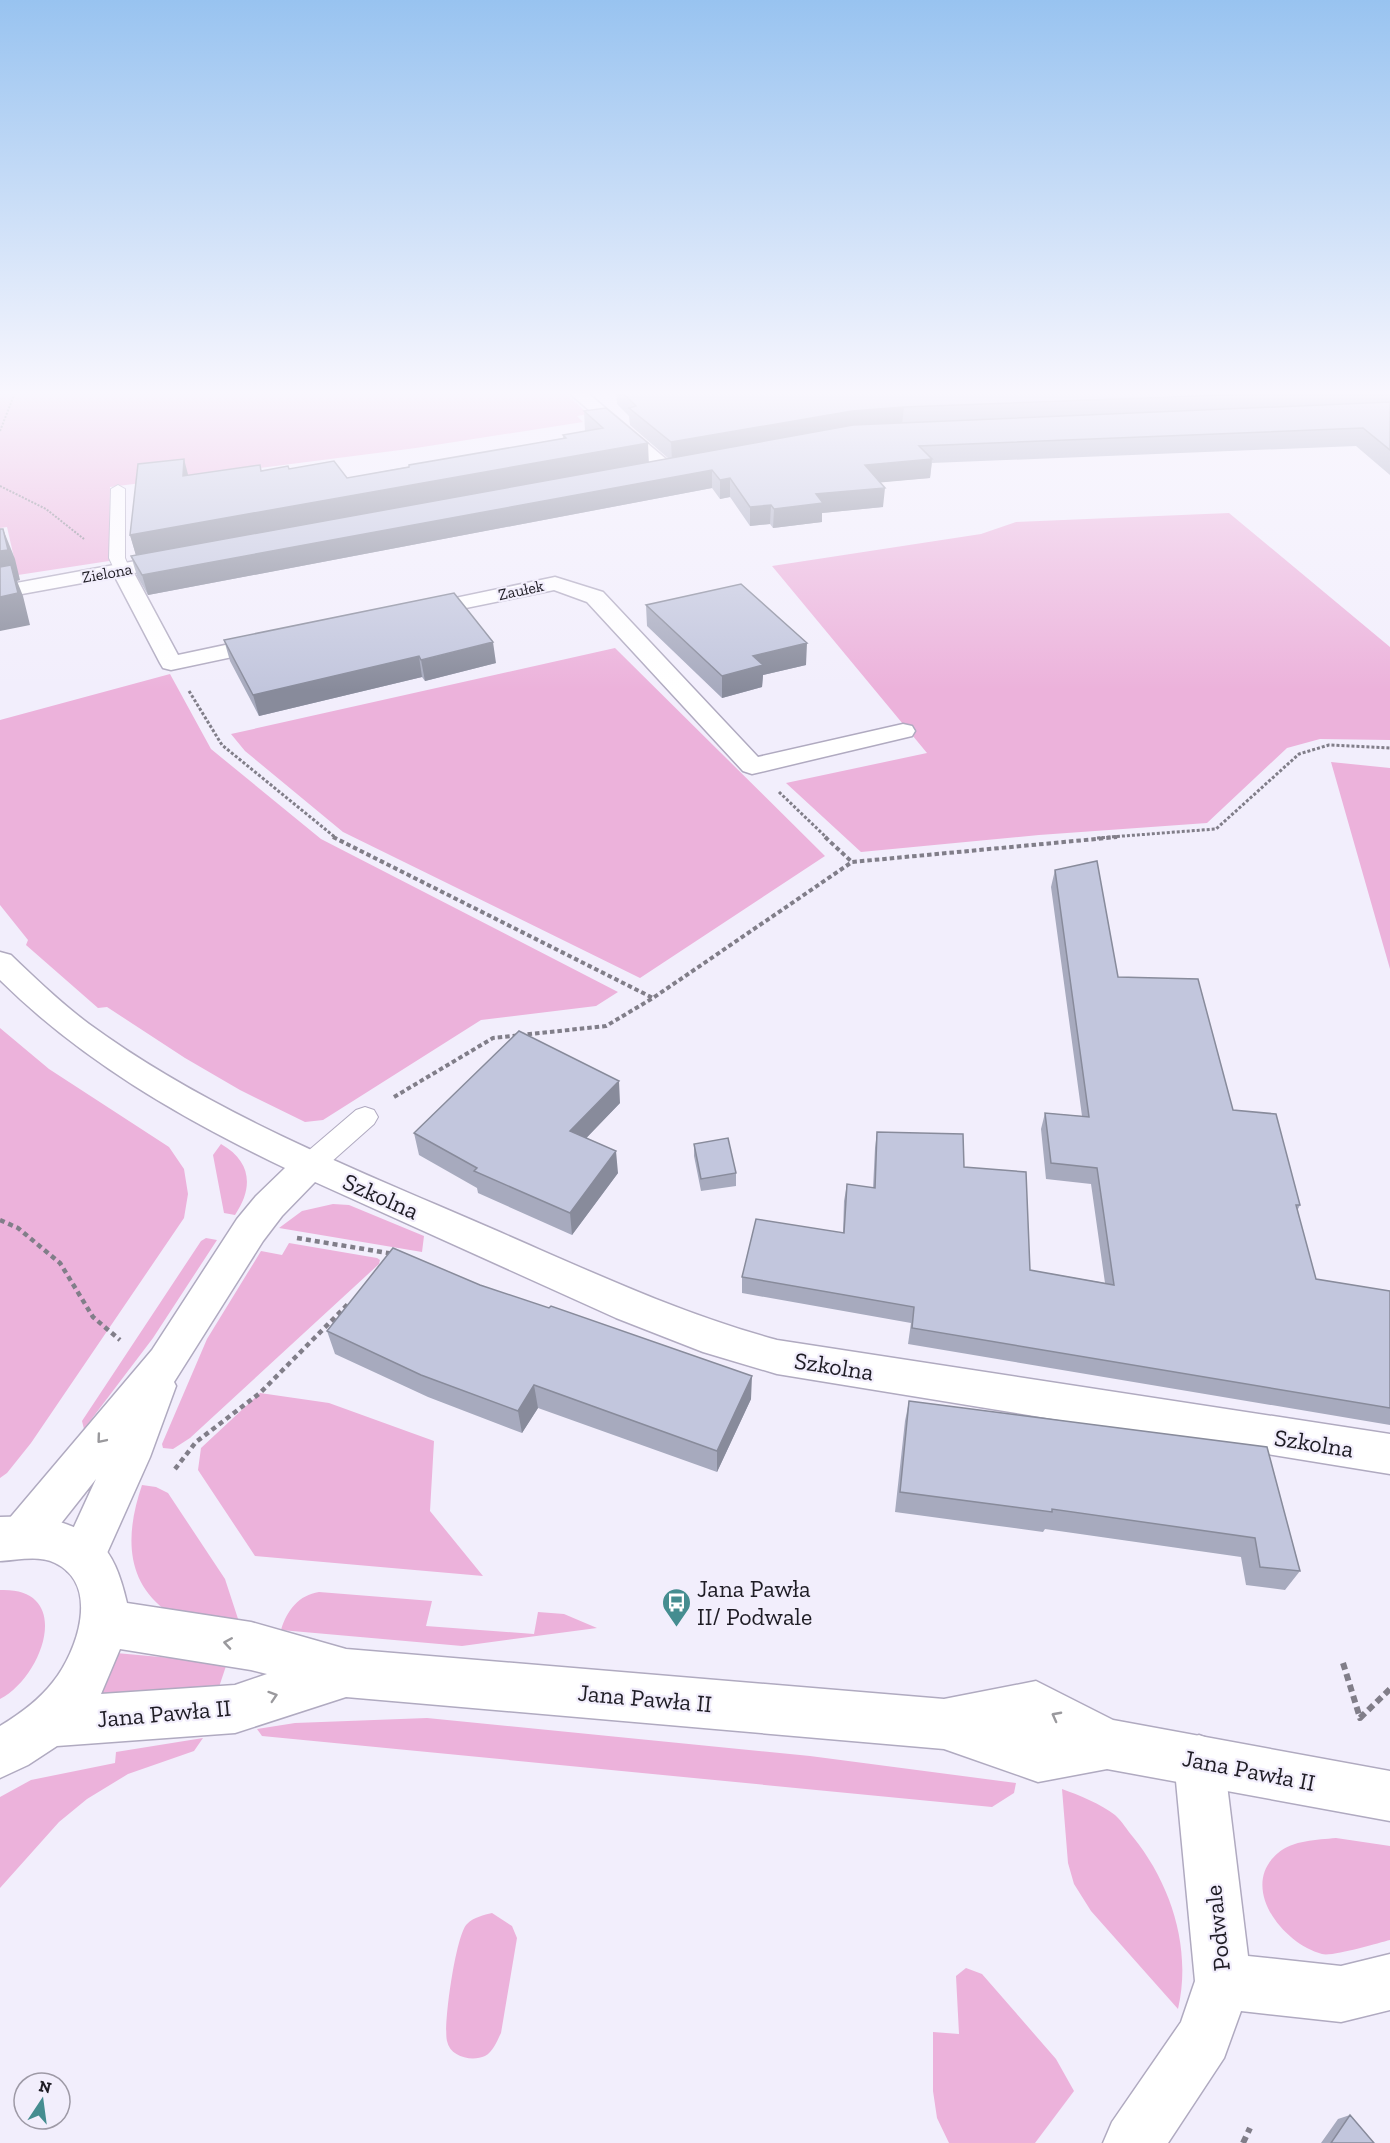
<svg xmlns="http://www.w3.org/2000/svg" width="1390" height="2143" font-family="'Zilla Slab',serif">
  <style>
    .green { fill: #ecb2db }
    .lines { fill: none; stroke-linecap: round; stroke-linejoin: round }
    .service-casing { stroke: #b0aac0; stroke-width: 2 }
    .minor-casing { stroke: #b0aac0; stroke-width: 3 }
    .tertiary-casing { stroke: #b0aac0; stroke-width: 3 }
    .path-far4 { stroke: #817e89; stroke-width: 2; stroke-dasharray: 2 1.5; stroke-linecap: butt }
    .path-far3 { stroke: #817e89; stroke-width: 3; stroke-dasharray: 3 2; stroke-linecap: butt }
    .path-far2 { stroke: #817e89; stroke-width: 4; stroke-dasharray: 4.5 3; stroke-linecap: butt }
    .path-far1 { stroke: #817e89; stroke-width: 4.5; stroke-dasharray: 5 4; stroke-linecap: butt }
    .path { stroke: #817e89; stroke-width: 6; stroke-dasharray: 7 4.5; stroke-linecap: butt }
    .service { fill: #fff; fill-rule: evenodd }
    .minor { fill: #fff; fill-rule: evenodd }
    .tertiary { fill: #fff; fill-rule: evenodd }
    .wall { fill: #a7aabe }
    .shaded-wall { fill: #888b9b }
    .building { fill: #c2c6dd; stroke: #888b9b; stroke-width: 1.5 }
    .oneway { stroke: #9a999d }
    .labels { text-anchor: middle; dominant-baseline: central; stroke-width: 4.5; stroke-linejoin: round; paint-order: stroke }
    .far-street-label { font-size: 16px; fill: #1f1d25; stroke: #f2eefc }
    .near-street-label { font-size: 24px; fill: #1f1d25; stroke: #f2eefc }
    .near-poi-label { font-size: 24px; fill: #1f1d25; stroke: #f2eefc; text-anchor: start }
  </style>
  <rect width="100%" height="100%" fill="#f2eefc"/>
  <path class="green" d="M0,390h562l26,24 -11,2 6,6 -167,26 -306,39 -1,74 -91,14 -11,-48 -7,1z
    M1229,513l161,134v93l-70,-1 -33,9 -80,75 -168,12 -178,17 -75,-69 141,-30 -155,-187 209,-32 35,-12z
    M615,648l210,208 -185,122 -297,-146 -98,-81 -14,-17z
    M170,674l41,75 110,90 297,153 -22,14 -115,14 -158,100 -18,2 -65,-32 -55,-32 -78,-51 -9,1 -72,-63 2,-5 -28,-35v-185z
    M1331,762l59,6v201z
    M0,1028l49,41 120,78 15,22 4,25 -4,24 -153,225 -24,30 -7,5z
    M221,1144c30,17 33,43 14,71l-11,-2 -11,-58z
    M333,1204l16,1 75,31 -2,16 -143,-24 23,-17z
    M206,1238l11,2 -64,98 -69,91 -2,-8 119,-180z
    M289,1243l88,15 3,2 -1,4 -189,174 -17,11 -10,-1 -1,-4 45,-105 54,-88 21,4z
    M260,1393l69,10 105,38 -4,70 53,65 -228,-20 -57,-86 3,-22z
    M142,1485l14,2 12,6 57,86 16,49c-15,-4 -68,-12 -77,-19 -41,-32 -37,-80 -22,-124z
    M0,1590c75,-3 43,87 0,109z
    M319,1592l113,9 -6,25 108,8 4,-22 26,2 33,14 -135,18 -181,-16c6,-20 18,-35 38,-38z
    M116,1653l111,10 -10,30 -126,10z
    M427,1718l383,38 206,27 -2,10 -22,14 -730,-71 -5,-7 38,-6z
    M203,1738l-9,13 -66,23 -41,25 -28,23 -59,66v-91l31,-17 84,-17 1,-11z
    M1062,1789c17,6 39,15 53,26 7,6 12,15 18,22 38,47 59,111 45,172l-87,-98 -17,-27 -6,-21z
    M1336,1838l54,8v94c-12,3 -58,17 -68,14 -39,-10 -84,-67 -44,-101 15,-13 39,-13 58,-15z
    M492,1913l20,13 5,12 -16,95c-4,8 -8,19 -16,23 -13,6 -35,1 -38,-15 -4,-16 9,-107 20,-117 7,-7 17,-9 25,-11z
    M966,1968l16,6 74,85 18,32 -39,52h-86l-12,-25 -4,-27v-59l26,2 -3,-58z"/>
  <g class="lines">
    <defs>
      <path id="service" d="M118,485l7,4v69l5,12 -8,5 -6,-2 -7,-15 2,-69z
        M365,1107l9,3 4,7 -4,7 -53,47 -10,3 -10,-3 -4,-7 4,-7 55,-47z"/>
      <path id="minor" d="M566,390h18l89,75 3,4 -3,4h-12z
        M179,553l7,2 3,4 -3,4 -52,10 44,82 94,-20 8,2 3,5 -3,5 -109,23 -8,-2 -3,-5 -45,-86 -115,21v-12z
        M555,577l48,15 155,165 145,-33 9,2 3,5 -3,5 -160,38 -9,-3 -156,-169 -33,-12 -137,28 -8,-1 -3,-5 3,-5 8,-1z
        M0,952l11,3c25,24 50,48 78,69 119,87 258,142 392,200 98,42 193,88 296,116l613,94v40l-613,-100 -74,-22 -87,-34 -301,-136 -33,34 -19,25 -89,141 2,4 -26,71 -51,114 -16,6 -16,-6 -6,-16 35,-76 -56,71 -16,7 -16,-7 -6,-15 6,-15 144,-170 85,-131 19,-23 29,-28c-104,-50 -203,-107 -285,-188z
        M1199,1735l18,7 7,18 24,196 93,10 49,-12v56l-49,12 -100,-11 -17,47 -56,85h-65l9,-21 69,-100 14,-41 -21,-221 7,-18z"/>
      <path id="tertiary" d="M37,1516c59,14 76,27 90,87l124,19 95,27 598,50 92,-18 77,39 277,51v50l-283,-52 -69,13 -94,-33 -598,-52 -111,36 -178,13 -29,19 -28,13v-52c20,-12 39,-26 53,-44 24,-30 48,-97 2,-119 -16,-8 -37,-3 -55,-2v-44zM120,1649l131,21 16,4 -32,11 -134,9z"/>
    </defs>
    <use href="#service" class="service-casing"/>
    <use href="#minor" class="minor-casing"/>
    <use href="#tertiary" class="tertiary-casing"/>
    <path class="path-far4" d="M0,431l16,-41
      M0,486l46,23 38,30"/>
    <path class="path-far3" d="M189,691l33,54 114,93
      M779,792l48,46
      M1097,838l119,-9 83,-75 30,-9 61,3"/>
    <path class="path-far2" d="M333,837l320,161
      M825,837l27,25
      M394,1097l99,-59 113,-12 47,-28 199,-136 265,-25"/>
    <path class="path-far1" d="M0,1220l18,8 42,35 33,54 27,23
      M297,1238l97,16
      M175,1469l21,-27 64,-49 90,-91"/>
    <path class="path" d="M1343,1663l17,55 30,-29
      M1243,2143l7,-15"/>
    <use href="#service" class="service"/>
    <use href="#minor" class="minor"/>
    <use href="#tertiary" class="tertiary"/>
  </g>
  <path class="wall" d="M616,390h317l1,1 32,-1h424v85l-34,-29 -424,17 -2,15 -50,4 3,25 -61,6v9l-49,6 -3,-4 -20,2 -20,-29 -10,2 -8,-11 -564,107 -11,-19 -6,-20 5,-1 -6,-20 58,-59 101,-7 58,9 216,-40v-3l22,-4 -1,-20 65,51 20,-3 -39,-34 -1,-9 -12,-12z
    M646,605l160,60 -43,10 -1,12 -40,11 -75,-72z
    M224,640l272,23 -71,18 -3,-4 -163,39 -29,-55z
    M1055,870l63,107 115,133 67,95 -3,6 19,68 74,12v134l-482,-81 3,-21 -169,-30v-16l101,-44 1,-32 3,-17 26,4 2,-40 2,-16 87,35 66,103 75,13 -14,-99 -45,-5 -5,-50 4,-16 37,3 -31,-229z
    M620,1103l-34,35 32,35 -46,62 -94,-42 -1,-5 -58,-33 -5,-22z
    M694,1144l42,29v13l-35,5 -7,-35z
    M327,1331l424,68 -34,73 -179,-64 -16,25 -94,-36 -93,-43z
    M909,1401l358,46 33,124 -15,19 -39,-5 -5,-28 -196,-28 -2,3 -148,-20 10,-91z
    M1350,2115l24,28h-53l17,-24z"/>
  <path class="shaded-wall" d="M904,407l-2,18 -230,36 -1,-19 181,-31z
    M648,443l1,23 -512,93 -7,-24z
    M184,459l6,23 -7,-6z
    M932,459l-2,19 -66,6 1,-19z
    M712,470v18l-564,107 -6,-20z
    M730,478v19l-10,2v-19z
    M885,488l-2,19 -61,6v9l-49,6 1,-19 42,-15z
    M771,505l-1,19 -20,2v-19z
    M3,529l12,30 5,21 -3,1 6,15 7,29 -30,6v-80z
    M493,642l3,21 -71,18 -4,-21z
    M807,643l-1,22 -43,10 -1,12 -40,11v-22l31,-20z
    M419,656l3,21 -163,39 -6,-21z
    M619,1081l1,22 -48,50 -2,-22z
    M616,1151l2,22 -46,62 -2,-22z
    M752,1376l-1,23 -34,73v-21z
    M534,1385l4,23 -16,25 -4,-22z"/>
  <path class="building" d="M620,390h313l1,1 32,-1h389l-451,17 -52,4 -181,31 -42,-34 7,-2z
    M1390,402v48l-27,-22 -444,18 13,13 -67,6 20,23 -69,6 7,9 -49,6 -3,-4 -21,2 -20,-29 -10,2 -8,-10 -570,105 -11,-19 722,-131z
    M606,408l42,35 -518,92 8,-71 46,-5 -1,17 77,-11 1,6 27,-5 1,3 45,-8 13,17 62,-11v-2l157,-27 -3,-3 40,-7 -19,-17z
    M0,529h3l5,21 -8,1z
    M11,565l7,28 -18,4v-30z
    M741,584l66,59 -54,13 10,9 -41,11 -76,-71z
    M454,593l39,49 -72,18 -2,-4 -166,39 -29,-55z
    M1097,861l21,116 80,2 35,131 43,4 24,91h-4l20,74 74,12v117l-478,-80 2,-21 -172,-30 14,-58 88,14 3,-49 28,4 2,-56 86,2 1,33 62,5 4,98 84,15 -17,-117 -46,-5 -6,-50 44,4 -34,-247z
    M519,1031l100,50 -49,50 46,20 -46,62 -96,-42 3,-3 -63,-35z
    M728,1138l8,35 -35,6 -7,-35z
    M393,1248l87,37 69,23 2,-2 201,70 -35,75 -183,-66 -16,26 -97,-36 -94,-44z
    M909,1401l358,46 33,124 -40,-4 -5,-29 -203,-29v3l-152,-20z
    M1350,2115l24,28h-43z"/>
  <defs><path id="oneway-chevron" d="M-2-3.5L2.5 0L-2 3.5" fill="none" stroke-width="1.6" stroke-linecap="round" stroke-linejoin="round" transform="scale(1.5)"/></defs>
  <g class="oneway">
    <use href="#oneway-chevron" transform="translate(101 1439) rotate(130)"/>
    <use href="#oneway-chevron" transform="translate(228 1643) rotate(-171)"/>
    <use href="#oneway-chevron" transform="translate(273 1696) rotate(-18)"/>
    <use href="#oneway-chevron" transform="translate(1056 1716) rotate(-152)"/>
  </g>
  <linearGradient id="sky" x2="0" y2="1"><stop stop-color="#98c3f0"/><stop offset="0.57" stop-color="#f9f7fe"/><stop offset="1" stop-color="#f9f7fe" stop-opacity="0"/></linearGradient>
  <rect width="1390" height="690" fill="url(#sky)"/>
  <defs>
    <symbol id="bus-pin" viewBox="-11 -11 22 30"><path d="M0 17L-7.5 6A9.5 9.5 0 1 1 7.5 6Z" fill="#458d90" stroke="#f2eefc"/><path d="M-5-6H5V4H4V6H2V4H-2V6H-4V4H-5ZM-3.5-4V0h7V-4ZM-3.5 1.2v1.5H-2V1.2ZM2 1.2v1.5H3.5V1.2Z" fill="#fff"/></symbol>
  </defs>
  <g fill-rule="evenodd">
    <use href="#bus-pin" x="660" y="1586" width="33" height="45"/>
  </g>
  <g class="labels">
    <g class="far-street-label">
      <text transform="translate(107 573) rotate(-10)">Zielona</text>
      <text transform="translate(521 590) rotate(-12)">Zaułek</text>
    </g>
    <g class="near-street-label">
      <text transform="translate(381 1196) rotate(24)">Szkolna</text>
      <text transform="translate(834 1366) rotate(9)">Szkolna</text>
      <text transform="translate(1314 1443) rotate(9)">Szkolna</text>
      <text transform="translate(645 1698) rotate(5)">Jana Pawła II</text>
      <text transform="translate(164 1713) rotate(-5)">Jana Pawła II</text>
      <text transform="translate(1249 1770) rotate(11)">Jana Pawła II</text>
      <text transform="translate(1217 1928) rotate(-96)">Podwale</text>
    </g>
    <g class="near-poi-label">
      <text x="697" y="1588">Jana Pawła<tspan x="697" dy="28">II/ Podwale</tspan></text>
    </g>
  </g>
  <g transform="translate(42 2101) rotate(13)"><circle r="28" fill="#f2eefc" stroke="#9e9aa6" stroke-width="1.5"/>
  <path d="M0-4.5L10 22L0 15L-10 22Z" fill="#458d90"/>
  <text y="-9" font-size="16" font-weight="bold" text-anchor="middle" fill="#1f1d25">N</text>
  </g>
</svg>
